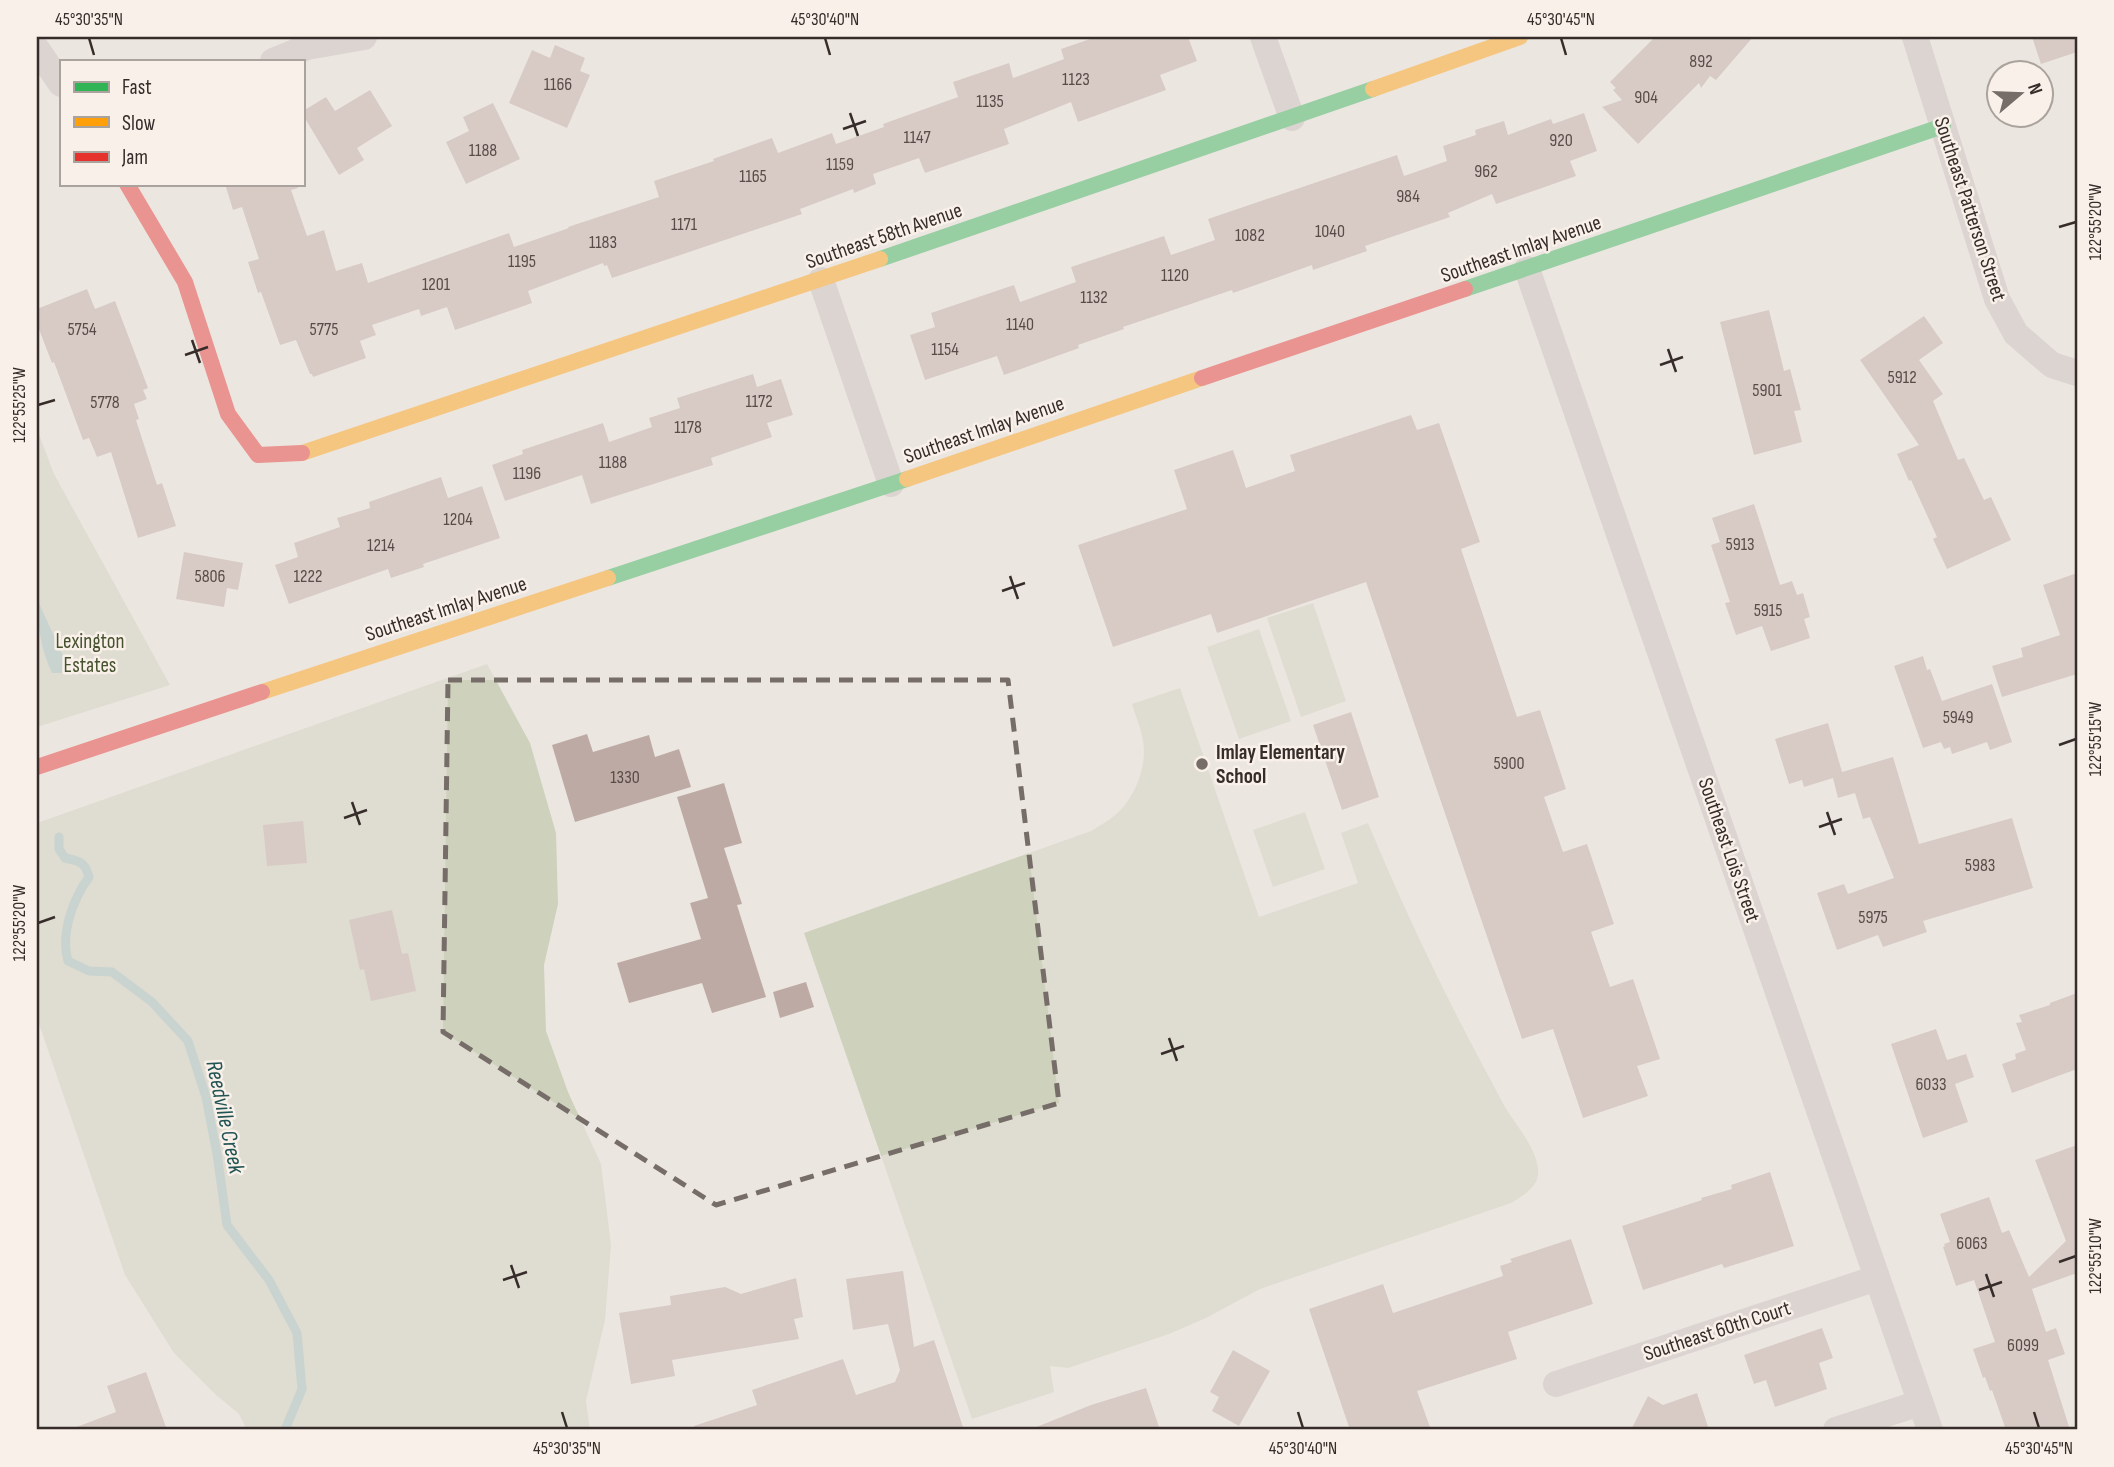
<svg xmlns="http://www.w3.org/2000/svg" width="2114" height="1467" font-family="'Sofia Sans Condensed',sans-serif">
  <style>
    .green { fill: #ced1bc }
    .water { fill: #9ebdbb }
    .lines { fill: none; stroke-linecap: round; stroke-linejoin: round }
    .stream { stroke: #9ebdbb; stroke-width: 9 }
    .building { fill: #beaaa4 }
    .street { stroke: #c5bfba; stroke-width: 26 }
    .fast { stroke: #30b455; stroke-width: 16 }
    .slow { stroke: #ff9f0a; stroke-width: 16 }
    .jam { stroke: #e5322d; stroke-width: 16 }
    .marked { fill: none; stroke: #766d69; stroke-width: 5; stroke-dasharray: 14 9; stroke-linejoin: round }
    .ticks { fill: none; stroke: #362c29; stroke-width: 2.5 }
    .poi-dot { fill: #766d69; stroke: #f8f0e9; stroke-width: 2.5 }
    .labels { text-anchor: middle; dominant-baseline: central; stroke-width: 5; stroke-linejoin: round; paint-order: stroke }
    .number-label { font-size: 18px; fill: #584c48 }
    .street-label { font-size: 21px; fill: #362c29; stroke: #f8f0e9 }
    .park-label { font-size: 21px; fill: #47522e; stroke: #f8f0e9 }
    .poi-label { font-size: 21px; font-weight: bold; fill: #362c29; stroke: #f8f0e9; text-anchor: start }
    .water-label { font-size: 23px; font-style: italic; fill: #215454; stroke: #f8f0e9 }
    .neatline { fill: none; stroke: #362c29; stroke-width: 2.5 }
    .ticks-label { font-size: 18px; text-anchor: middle; fill: #362c29 }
  </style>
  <rect width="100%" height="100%" fill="#ece6e1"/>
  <path class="green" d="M37,429l17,45 116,211 -133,42z
    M1313,603l33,98 -45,16 -34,-99z
    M1259,629l32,92 -52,18 -32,-92z
    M487,664l43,79 26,90 2,71 -14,61 2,66 22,61 33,72 10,81 -6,75 -19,81 4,29h-343l-8,-16 -24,-20 -41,-41 -49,-78 -88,-257v-195z
    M1180,688l79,229 99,-34 -17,-50 27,-10c34,82 72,162 114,241 8,14 15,29 23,43 11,18 30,39 33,61 2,19 -13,26 -27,35l-251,86 -54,29 -37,16 -101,34 -18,-2 4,26 -82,27 -168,-486 287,-102c7,-5 16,-9 23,-15 22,-18 35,-53 28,-80 -2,-11 -7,-21 -10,-32z
    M1305,812l20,57 -52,18 -20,-57z"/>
  <path class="water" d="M37,599l27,59 -2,15h-10c-11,-23 -15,-49 -15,-74z"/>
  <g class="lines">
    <path class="stream" d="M59,837v12l6,9c15,3 20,4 24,19 -16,22 -29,57 -21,84l21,10 23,1 40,30 36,39 18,56 11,57 10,71 42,55 28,53 5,56 -17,41"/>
  </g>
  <path class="building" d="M1096,37h92l9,24 -37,14 6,15 -88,32 -7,-20 -67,27 5,15 -84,29 -6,-15 -46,16 3,10 -22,9 -1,-4 -53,20 2,5 -190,64 -5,-13 -3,1 -1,-3 -75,28 4,12 -77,27 -8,-23 -26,9 -2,-7 -47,16 4,10 -16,6 6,17 -53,19 -1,-3h-2l-14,-34 -16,5 -19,-53 -3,1 -10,-31 11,-3 -17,-52 -9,3 -8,-26h72l1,4 -7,2 16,46 17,-6 12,41 26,-8 6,20 141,-50 5,14 55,-19 -1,-1 91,-30 -5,-16 60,-20 -1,-2 59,-21 6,15 54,-20 4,11 48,-17 -1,-3 75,-27 -5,-15 56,-19 4,15 51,-19 -3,-10z
    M1655,37h98l-37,43 -6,-4 -9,12 -2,-5 -61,61 -36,-37 20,-7 -9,-10 3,-2 -6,-6z
    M2032,37h45v15l-36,12z
    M555,45l30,13 -5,13 10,4 -23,53 -58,-25 23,-53 18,8z
    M370,90l22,36 -35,22 7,12 -25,15 -36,-60v-4l23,-14 9,14z
    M493,103l27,56 -54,25 -20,-42 23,-11 -6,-14z
    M1584,113l13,38 -27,10 6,15 -80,28 -4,-10 -44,19 2,4 -85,29 2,5 -54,19 -1,-5 -79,28 -1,-3 -109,37 1,2 -46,16 1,3 -75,27 -7,-19 -72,24 -15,-45 25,-8 -4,-14 83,-28 6,17 56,-20 -5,-15 93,-31 7,19 44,-15 -7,-21 189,-64 7,21 43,-15 -4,-15 33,-11 -1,-5 29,-9 4,14 43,-16 2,5z
    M87,289l8,20 20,-8 33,87 -5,2 4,9 -13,5 5,15 -3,1 21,65 5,-2 14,43 -38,12 -27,-86 -14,5 -8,-19 -6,2 -29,-78 -2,1 -15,-39v-15z
    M1769,310l15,61 6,-2 11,41 -7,1 8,31 -48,13 -34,-133z
    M1924,316l19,27 -24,17 24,34 -10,7 25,59 6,-2 20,42 7,-3 20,43 -64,29 -14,-30 4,-2 -26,-57 -2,1 -12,-27 22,-9 -59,-85z
    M753,374l4,13 24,-8 12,36 -26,8 5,14 -61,21 2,7 -122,39 -9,-29 -77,26 -13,-36 31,-11 -1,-4 81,-27 6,19 43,-15 -3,-9 31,-10 -3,-10z
    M1411,415l6,15 22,-7 41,119 -19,7 56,168 23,-7 26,79 -22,8 19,55 24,-8 27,80 -23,8 19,55 23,-8 27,80 -23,7 11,30 -65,22 -30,-89 -31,10 -156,-457 -149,51 -6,-19 -98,33 -35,-102 109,-36 -13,-39 59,-20 13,38 49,-17 -5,-16z
    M441,477l7,21 34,-12 18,52 -77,26 1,3 -33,11 -3,-9 -99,35 -14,-39 23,-8 -4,-14 46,-16 -3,-9 33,-10 -1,-6z
    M1754,504l26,81 12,-4 5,14 6,-2 7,24 -6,2 6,19 -39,13 -9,-25 -26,9 -11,-32 5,-1 -19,-57 9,-3 -8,-24z
    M184,552l59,11 -5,27 -11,-2 -3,19 -48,-8z
    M2077,573v101l-75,23 -10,-31 31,-9 -2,-9 39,-13 -17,-50z
    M1923,656l4,14 3,-1 12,32 50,-17 20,58 -22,8 -3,-8 -35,12 -2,-7 -6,2 -3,-7 -18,6 -29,-82z
    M1351,712l28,85 -37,13 -29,-85z
    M1828,723l14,49 51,-15 26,87 93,-26 21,70 -110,33 4,11 -44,15 -5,-12 -41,15 -20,-57 27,-9 4,10 46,-16 -24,-61 -7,2 -8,-26 -17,5 -5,-20 -29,9 -2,-7 -13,4 -14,-45z
    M587,734l6,18 56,-17 6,22 24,-8 12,38 -116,35 -23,-77z
    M724,783l18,60 -18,5 18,56 -5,1 29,92 -54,16 -10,-30 -73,20 -12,-40 84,-24 -11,-36 18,-5 -31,-101z
    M303,821l4,42 -40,3 -4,-41z
    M392,910l10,44 6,-1 8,38 -45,10 -7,-32 -4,1 -11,-50z
    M806,982l8,25 -34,11 -7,-26z
    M2077,993v76l-65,24 -10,-29 14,-5 -1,-5 11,-4 -10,-27 6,-1 -3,-7 31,-10v-2z
    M1936,1029l11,31 19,-6 8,23 -19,7 13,38 -45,16 -32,-94z
    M2077,1145v128l-45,16 14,43 10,-4 9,26 -17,6 22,70h-64l-14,-40 -2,1 -5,-14 -2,1 -10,-29 22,-7 -21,-62 -18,6 -13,-39 2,-1 -1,-2 6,-2 -10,-28 49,-17 13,36 7,-3 20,47 37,-36 -31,-81z
    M1770,1172l24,74 -70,22 -2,-4 -79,26 -21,-64 80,-26 -1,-2 31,-9 -1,-4z
    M1571,1239l22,65 -85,28 9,27 -100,32 14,39h-81l-41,-121 74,-25 10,29 110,-37 -3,-10 12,-4 -2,-3z
    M903,1271l11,76 20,-7 30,90h-269l-1,-4 63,-21 -5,-15 91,-31 13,36 39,-13 5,-12 -12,-46 -35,6 -7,-51z
    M796,1278l7,39 -9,2 5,20 -127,21 3,16 -44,8 -12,-71 52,-8 -1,-9 55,-9 16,7z
    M1822,1328l11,30 -14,5 8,26 -52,18 -9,-27 -12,4 -10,-29z
    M1233,1350l37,21 -31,55 -27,-15 7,-14 -9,-5z
    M146,1372l21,58h-93v-2l42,-16 -9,-26z
    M1146,1388l14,42h-126v-2l57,-23z
    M1697,1393l12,37h-78l17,-34 15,9z"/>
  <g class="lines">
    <path class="street" d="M1263,37l29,81
      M1915,37l82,262 19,35 36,31 25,8
      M37,49l24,35
      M273,61l34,-14 57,-10
      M1527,269l403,1161
      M821,280l70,204
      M1556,1384l321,-106
      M1836,1430l84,-27"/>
    <path class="fast" d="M880,259l493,-170
      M1465,289l478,-163
      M608,578l299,-99"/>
    <path class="slow" d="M1373,89l147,-52
      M302,453l578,-194
      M907,479l295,-101
      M262,692l346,-114"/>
    <path class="jam" d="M127,184l58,98 43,132 30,41 44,-2
      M1202,378l263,-89
      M37,767l225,-75"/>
  </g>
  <path d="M0 0H2114V1467H0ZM448,680h560l51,423 -343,102 -273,-173z" fill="#ece6e1" fill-opacity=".55" fill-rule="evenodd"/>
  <path class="marked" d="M448,680h560l51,423 -343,102 -273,-173z"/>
  <path class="ticks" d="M89,38l5,17M825,38l5,17M1561,38l5,17M850,113l8,23M843,129l23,-8M2059,227l17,-5M192,340l8,23M1668,349l8,23M185,355l23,-8M1660,365l23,-8M38,405l17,-5M1010,576l8,23M1002,591l23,-8M2059,745l17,-6M352,802l8,23M1827,812l8,23M344,818l23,-8M1819,827l23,-8M38,923l17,-6M1169,1038l8,23M1161,1054l23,-8M2059,1262l17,-6M511,1265l8,23M1986,1274l8,23M503,1280l24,-8M1979,1290l23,-8M562,1412l5,16M1298,1412l5,16M2034,1412l5,16"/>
  <circle class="poi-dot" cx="1202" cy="764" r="7"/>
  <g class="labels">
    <g class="number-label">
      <text x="1701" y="61">892</text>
      <text x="1076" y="79">1123</text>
      <text x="558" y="84">1166</text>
      <text x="1646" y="97">904</text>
      <text x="990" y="101">1135</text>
      <text x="917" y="137">1147</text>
      <text x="1561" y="140">920</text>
      <text x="483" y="150">1188</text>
      <text x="840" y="164">1159</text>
      <text x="1486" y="171">962</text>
      <text x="753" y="176">1165</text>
      <text x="1408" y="196">984</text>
      <text x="684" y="224">1171</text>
      <text x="1330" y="231">1040</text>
      <text x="1250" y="235">1082</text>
      <text x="603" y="242">1183</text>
      <text x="522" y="261">1195</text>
      <text x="1175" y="275">1120</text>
      <text x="436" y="284">1201</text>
      <text x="1094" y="297">1132</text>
      <text x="1020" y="324">1140</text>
      <text x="82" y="329">5754</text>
      <text x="324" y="329">5775</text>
      <text x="945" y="349">1154</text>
      <text x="1902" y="377">5912</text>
      <text x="1767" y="390">5901</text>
      <text x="759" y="401">1172</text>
      <text x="105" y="402">5778</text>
      <text x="688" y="427">1178</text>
      <text x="613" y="462">1188</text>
      <text x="527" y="473">1196</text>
      <text x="458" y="519">1204</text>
      <text x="1740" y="544">5913</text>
      <text x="381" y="545">1214</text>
      <text x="210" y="576">5806</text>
      <text x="308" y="576">1222</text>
      <text x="1768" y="610">5915</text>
      <text x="1958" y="717">5949</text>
      <text x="1509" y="763">5900</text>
      <text x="625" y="777">1330</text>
      <text x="1980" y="865">5983</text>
      <text x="1873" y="917">5975</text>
      <text x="1931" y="1084">6033</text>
      <text x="1972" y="1243">6063</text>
      <text x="2023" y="1345">6099</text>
    </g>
    <g class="street-label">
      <text transform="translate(1970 209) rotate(72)">Southeast Patterson Street</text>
      <text transform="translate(884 236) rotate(-19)">Southeast 58th Avenue</text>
      <text transform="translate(1521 249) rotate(-19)">Southeast Imlay Avenue</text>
      <text transform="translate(984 430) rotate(-19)">Southeast Imlay Avenue</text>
      <text transform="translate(446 609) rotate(-18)">Southeast Imlay Avenue</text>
      <text transform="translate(1729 850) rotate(71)">Southeast Lois Street</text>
      <text transform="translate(1717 1331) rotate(-18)">Southeast 60th Court</text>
    </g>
    <g class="park-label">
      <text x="90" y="641">Lexington<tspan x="90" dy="24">Estates</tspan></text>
    </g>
    <g class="poi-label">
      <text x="1216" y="752">Imlay Elementary<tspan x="1216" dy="24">School</tspan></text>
    </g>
    <g class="water-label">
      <text transform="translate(225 1117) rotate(78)">Reedville Creek</text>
    </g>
  </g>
  <rect width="2114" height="1467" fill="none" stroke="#f8f0e9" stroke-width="77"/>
  <rect x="60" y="60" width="245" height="126" fill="#f8f0e9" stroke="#aaa29c" stroke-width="2"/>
  <rect x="74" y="82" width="35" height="10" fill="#30b455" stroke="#aaa29c" stroke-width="2"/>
  <text x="122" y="94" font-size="21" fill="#362c29">Fast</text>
  <rect x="74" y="117" width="35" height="10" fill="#ff9f0a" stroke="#aaa29c" stroke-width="2"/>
  <text x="122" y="130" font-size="21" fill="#362c29">Slow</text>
  <rect x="74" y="152" width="35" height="10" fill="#e5322d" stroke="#aaa29c" stroke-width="2"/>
  <text x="122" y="164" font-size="21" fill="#362c29">Jam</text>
  <g transform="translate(2020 94) rotate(71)"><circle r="33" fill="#f8f0e9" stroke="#aaa29c" stroke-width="2"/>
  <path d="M0-5L12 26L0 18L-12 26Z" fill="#766d69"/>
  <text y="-10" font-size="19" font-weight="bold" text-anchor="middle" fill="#362c29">N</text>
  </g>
  <rect x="38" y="38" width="2038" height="1390" class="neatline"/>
  <g class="ticks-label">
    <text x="89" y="25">45°30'35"N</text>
    <text x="825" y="25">45°30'40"N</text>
    <text x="1561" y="25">45°30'45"N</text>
    <text transform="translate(2095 222) rotate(-90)" y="6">122°55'20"W</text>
    <text transform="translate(19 405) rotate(-90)" y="6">122°55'25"W</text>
    <text transform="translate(2095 739) rotate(-90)" y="6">122°55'15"W</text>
    <text transform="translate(19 923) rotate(-90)" y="6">122°55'20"W</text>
    <text transform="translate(2095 1256) rotate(-90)" y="6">122°55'10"W</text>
    <text x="567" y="1454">45°30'35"N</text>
    <text x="1303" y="1454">45°30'40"N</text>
    <text x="2039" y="1454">45°30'45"N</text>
  </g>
</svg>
